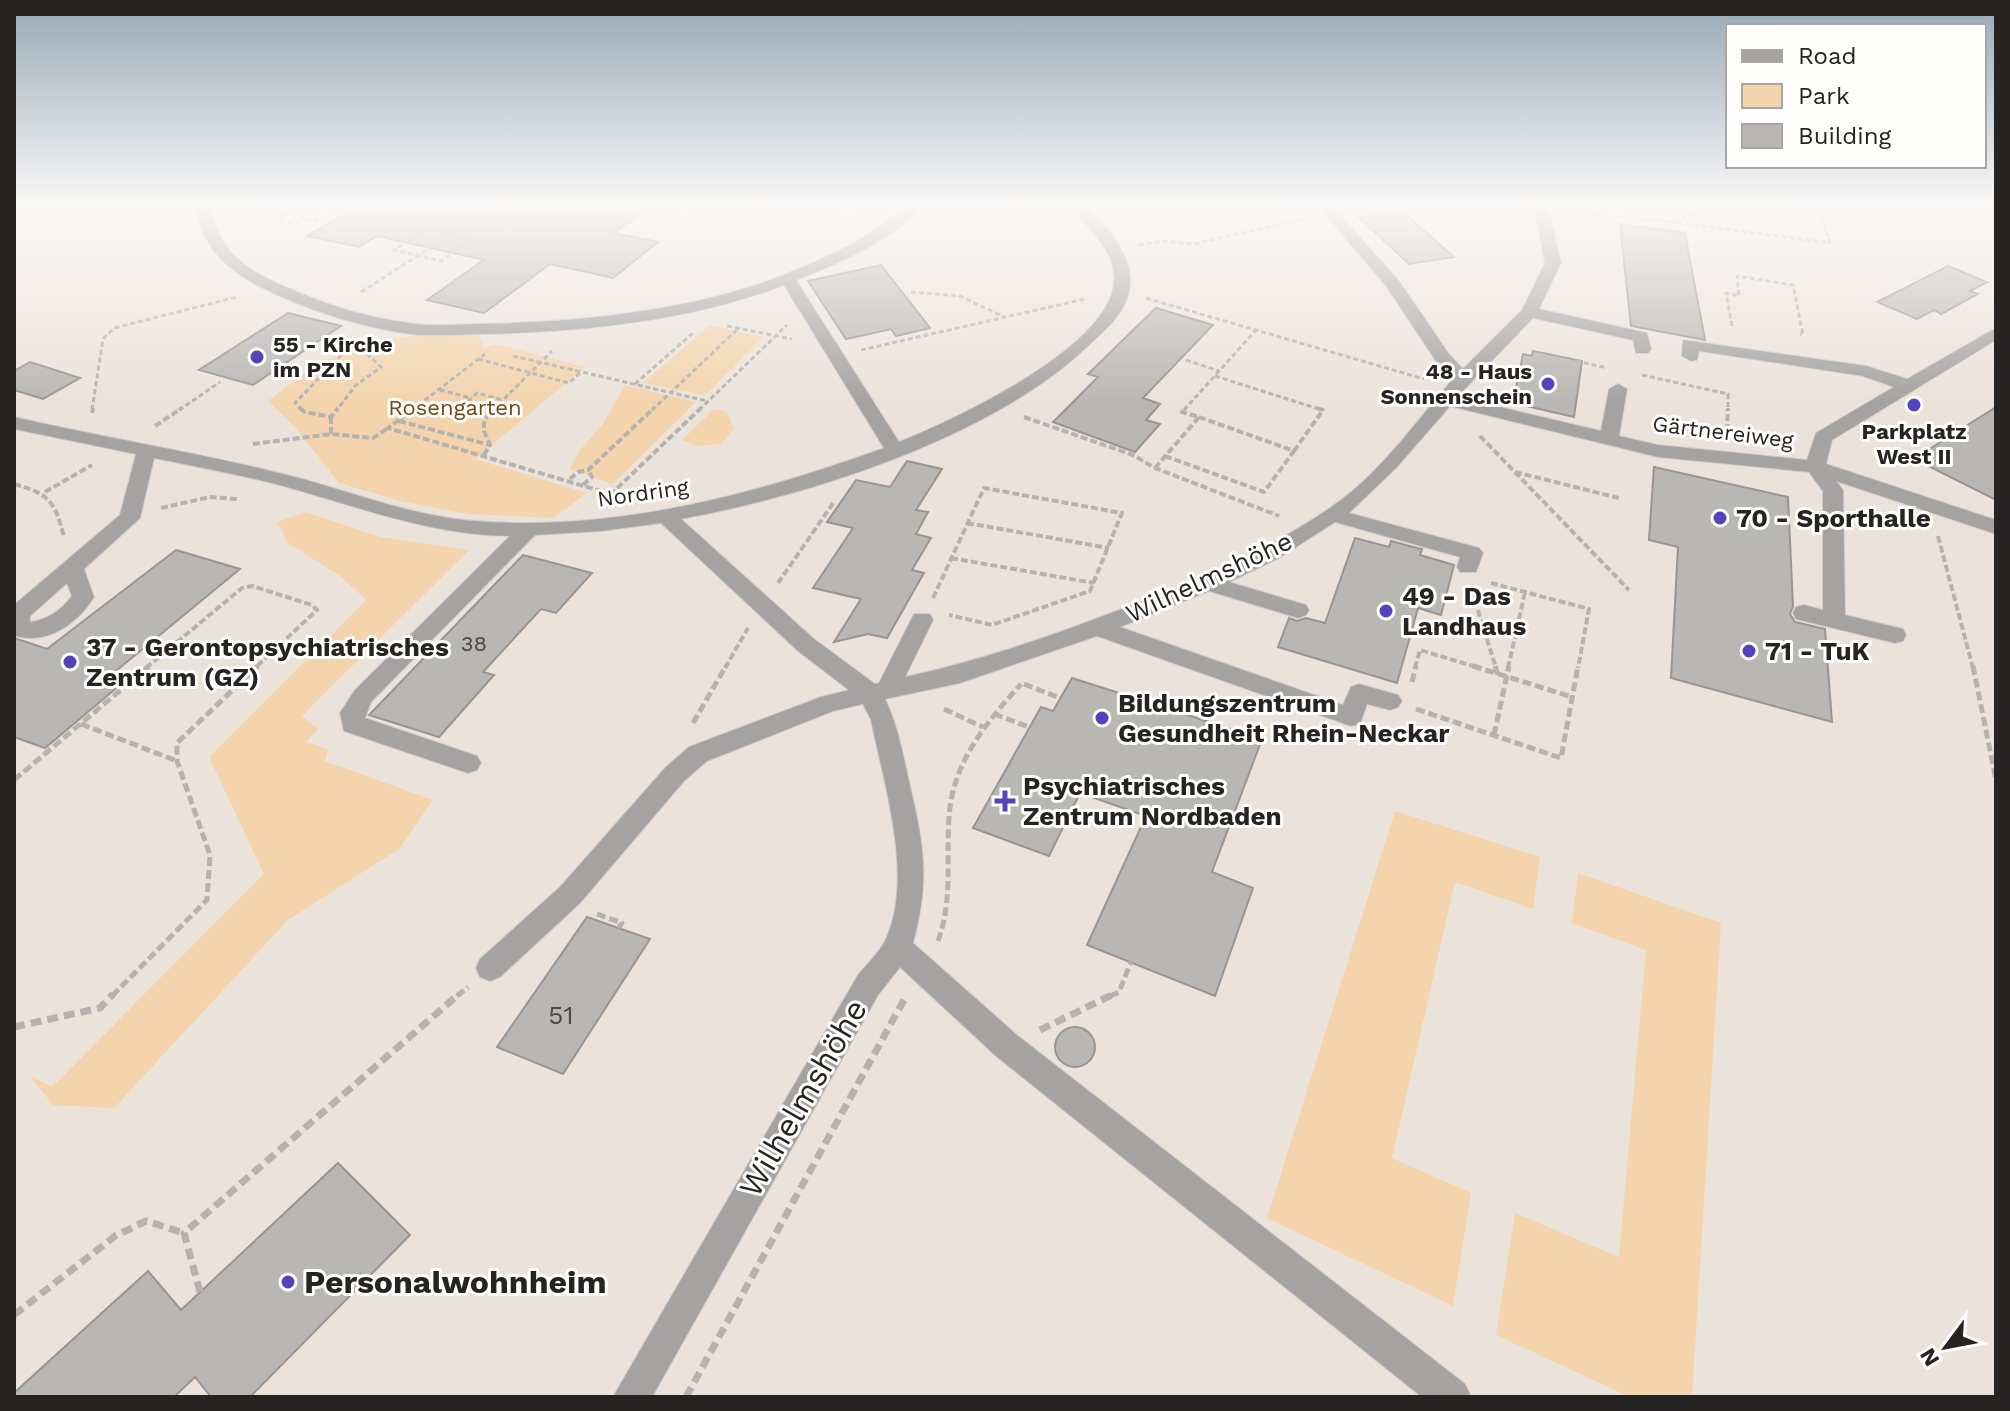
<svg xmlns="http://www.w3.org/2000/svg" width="2010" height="1411" font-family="'Work Sans',sans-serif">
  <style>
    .built { fill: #ebe3d9 }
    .green { fill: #f3d4ad }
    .building { fill: #b9b7b3; stroke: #989592; stroke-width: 2 }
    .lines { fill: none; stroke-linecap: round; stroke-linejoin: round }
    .minor-casing { stroke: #cfcbc8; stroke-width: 2 }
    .path-far3 { stroke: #b5b2b0; stroke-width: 3; stroke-dasharray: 5 3; stroke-linecap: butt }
    .path-far2 { stroke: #b5b2b0; stroke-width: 4; stroke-dasharray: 7 3; stroke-linecap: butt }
    .path-far1 { stroke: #b5b2b0; stroke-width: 5; stroke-dasharray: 9 4; stroke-linecap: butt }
    .path { stroke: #b5b2b0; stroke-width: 7; stroke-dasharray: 11 6; stroke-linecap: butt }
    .minor { fill: #a4a3a2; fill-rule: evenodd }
    .poi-dot { fill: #5344bc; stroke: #fffefd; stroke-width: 3 }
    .labels { text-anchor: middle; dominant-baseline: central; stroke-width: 6; stroke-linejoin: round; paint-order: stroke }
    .far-poi-label { font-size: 22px; font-weight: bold; fill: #252422; stroke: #fffefd; text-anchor: start }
    .far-park-label { font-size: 22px; fill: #6d4912; stroke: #fffefd }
    .far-street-label { font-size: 22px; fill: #252422; stroke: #fffefd }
    .number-label { font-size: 22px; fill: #4a4946 }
    .poi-label { font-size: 26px; font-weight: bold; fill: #252422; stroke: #fffefd; text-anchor: start }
    .street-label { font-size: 26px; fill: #252422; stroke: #fffefd }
    .near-number-label { font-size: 26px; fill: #4a4946 }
    .near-street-label { font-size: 32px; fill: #252422; stroke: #fffefd }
    .near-poi-label { font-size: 32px; font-weight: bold; fill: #252422; stroke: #fffefd; text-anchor: start }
  </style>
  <rect width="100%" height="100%" fill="#f4f0ed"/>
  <path class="built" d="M14,205h1982v1192h-1982z"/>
  <path class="green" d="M710,325l54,12 -59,58 -62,-12z
    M434,332l45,3 5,13 11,-4 90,23 -110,92 112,34 -33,25 -85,-4 -65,-12 -65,-19 -44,-56 -27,-26 50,-38 59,-21z
    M625,385l71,17 -83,82 -43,-15 9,-18 24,-27z
    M714,409l13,3 7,17 -13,15 -25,2 -14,-6z
    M306,512l74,25 89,13 -167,166 16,13 -12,13 22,7 -3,12 108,39 -34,49 -111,71 -174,188 -61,-3 -23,-29 22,11 212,-213 -55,-117 157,-157 -26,-24 -52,-33 -11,-21z
    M1395,811l145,46 -7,52 -78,-27 -63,276 79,35 -18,113 -186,-88z
    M1578,873l143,50 -29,474h-62l-134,-62 19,-122 104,44 27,-307 -74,-27z"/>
  <path class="building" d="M360,205h292l-38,28 44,9 -45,36 -63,-14 -66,49 -57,-13 57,-40 -107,-24 -18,11 -52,-11z
    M1395,205l59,52 -45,7 -58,-54z
    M1620,224l65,9 20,107 -74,-14z
    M881,265l49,63 -34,8 -5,-7 -45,10 -38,-58z
    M1948,266l39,16 -17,9 8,3 -37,20 -7,-4 -17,9 -40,-17z
    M1156,308l57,17 -70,73 17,6 -14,16 14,4 -25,28 -82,-30 45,-45 -10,-3z
    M288,313l53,13 -88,59 -54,-15z
    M1533,351l49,10 -8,56 -61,-14 10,-49 9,2z
    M30,362l50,16 -37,21 -29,-9v-19z
    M1996,407v93l-82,-41z
    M907,461l35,8 -26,41 12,2 -12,22 15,4 -19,32 12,3 -37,65 -19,-4 -34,8 27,-43 -48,-11 40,-60 -26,-6 29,-42 34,7z
    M1654,467l134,30 5,109 -3,8 5,8 30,7 7,93 -161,-44 7,-131 -29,-7z
    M1355,538l34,9 2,-6 26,7 5,1 -2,6 34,10 -13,50 -23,-7 -21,75 -119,-36 11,-29 8,3 9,-3 19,5z
    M176,550l64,19 -129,106 15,5 -81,68 -31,-11v-99l33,11z
    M523,555l69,18 -36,40 -15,-4 -58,63 11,3 -55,62 -70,-22z
    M1072,678l190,61 -50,133 41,16 -38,108 -128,-51 59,-129 -66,-23 -31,63 -76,-28 68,-121 12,4z
    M587,917l63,22 -87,135 -66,-27z
    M1055 1047a20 20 0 1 1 40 0a20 20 0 1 1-40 0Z
    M338,1163l72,72 -160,162h-39l-16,-20 -21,20h-160v-4l134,-122 33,39z"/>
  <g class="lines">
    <defs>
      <path id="minor" d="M196,205h14c8,49 39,67 83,85 37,16 76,28 116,33 24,4 48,1 72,1 94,-2 191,-11 281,-41 36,-13 71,-28 104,-47 20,-12 32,-31 56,-31 -26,34 -86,60 -126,75l103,162c53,-21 222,-99 215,-167 -3,-31 -28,-48 -46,-70h15c23,20 54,53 46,87 -5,22 -23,37 -39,52 -96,93 -279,151 -409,175l133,120 61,45 4,-1 35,-69h16l3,6 -28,57c74,-16 144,-40 214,-67 76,-28 152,-60 218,-107 45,-32 80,-83 116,-124l-17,-18 -49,-74 -70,-82h14l68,76 49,72 15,16 59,-59 23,-47 -10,-52 -4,-6h14l4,5 12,53 -22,46 108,24 4,16 -3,4h-12l-3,-13 -100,-22 -76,79 144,34 8,-42 9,-5 9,5 -8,47 39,9 149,15 9,-27 78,-46 -31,-11 -164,-25 -2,9 -6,1 -9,-5 1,-16 183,26 41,13 89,-51v12l-164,100 -6,24 170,56v14l-160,-53 7,9 2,125 58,14 3,6 -3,6 -8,2 -99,-24 -3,-6 3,-6 8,-2 19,5v-119l-14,-19 -151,-15 -208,-51 -54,62 -47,45 130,35 4,5 -7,19h-16l-3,-5 3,-10 -125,-35 -56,36 -50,24 77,23 3,5 -3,5 -8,3 -89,-27 -89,36 223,78 8,-18 8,-3 39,11 4,6 -4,6 -8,3 -23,-6 -7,20 -9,2 -254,-90 -137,47 -75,16c12,25 17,51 23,78 15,65 23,100 5,166l105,93 447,348 6,13h-49l-426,-341 -96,-89 -22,28 -226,402h-39l245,-422c8,-10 21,-22 27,-34 30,-62 -1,-157 -14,-221l-8,-16 -30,7 -126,50 -23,20 -104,122 -80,74 -10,4 -10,-4 -4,-9 4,-9 80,-72 106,-120 23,-20 132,-50 28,-7 -51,-39 -137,-128 -60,8 -66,4 -164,167 -6,16 112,38 4,7 -4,7 -9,3 -9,-3 -115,-39 -4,-18 15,-23 155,-154c-79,-1 -148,-28 -223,-49 -44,-12 -89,-20 -133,-29l-14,60 -56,51 10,28c-16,26 -46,48 -78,39l-2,-31 106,-90 16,-61 -122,-25v-12c91,21 183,35 273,58 64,16 122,41 188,46 139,11 280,-26 409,-73l-100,-163c-94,36 -201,47 -300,49 -24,0 -49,3 -73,0 -44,-6 -88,-19 -129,-37 -43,-18 -81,-43 -86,-92zM67,583l5,13c-12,15 -23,23 -42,26v-6z
        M1976,205h20v8z"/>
    </defs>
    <use href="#minor" class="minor-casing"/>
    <path class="path-far3" d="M306,205l-3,4 10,1 9,-5
      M628,205l48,10 8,-5 -10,2
      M819,205l46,9
      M276,211l39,10 28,-16
      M277,211l11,-6
      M1567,212l106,10 157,21 -9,-29
      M284,214l-5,6 11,3 13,-4
      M1674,222l39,-17
      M428,228l44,12 -31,21 -47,-11z
      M1139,245l23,-4 32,3 108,-25
      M361,292l94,-60
      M911,292l49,4 44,21
      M1146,298l278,81
      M727,326l65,13
      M1732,326l-6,-33 13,3 -2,-20 56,9 10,50 -3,-1
      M861,350l224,-51
      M513,356l194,45
      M478,359l91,24 11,-10
      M1186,360l33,11
      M1576,361l31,7
      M1642,375l86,19v16
      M1215,376l107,34
      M635,384l58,-51
      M440,390l31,8
      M92,410l11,-71 11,-11 123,-31
      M179,410l41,-28
      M302,410l-7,-7 59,-61 27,25 -26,19 -18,24
      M412,410l73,-56
      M484,410l-19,-6 12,-11 25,7
      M493,410l59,-59
      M652,410l87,-82
      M699,410l88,-85
      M1184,410l72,-80"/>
    <path class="path-far2" d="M300,408l5,4 26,5 7,-9
      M415,408l-27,20 226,67
      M477,408l14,4
      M92,413l1,-5
      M331,417v17
      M1024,417l109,38 22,13 124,48
      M399,421l91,24
      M155,426l27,-18
      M1727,431l1,-23
      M1480,436l149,154
      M253,444l78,-10 42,4 15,-10
      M1294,451l29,-41 -7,-2
      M484,455l6,-10 -6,-14v-11l11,-12
      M1165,456l99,36 30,-41 -95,-34
      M1155,468l44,-51 -17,-5 4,-4
      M1515,472l104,26
      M570,479l8,-7 10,-2 66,-62
      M14,484c36,10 41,18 50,53
      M583,485l9,-8 -4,-7
      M45,492l47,-27
      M610,495l91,-87
      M161,508l49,-11 28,2
      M967,523l142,25
      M1938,536l35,132
      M951,558l143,25
      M778,583l56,-81
      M1491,583l98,26 -11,59
      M1472,591l24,77
      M933,598l51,-110 138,25 -32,78 -98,34 -43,-10
      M146,668l96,-80 10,-2 60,19 5,5 -62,58
      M725,668l23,-40
      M1415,668l5,-18 60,18
      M1508,668l17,-76"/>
    <path class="path-far1" d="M1473,666l99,31
      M1495,666l3,9
      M1973,666l23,114
      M1412,682l4,-16
      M1024,684l36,14
      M944,709l39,18
      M1416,709l145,49 17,-92
      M994,714l35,13
      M693,723l33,-57
      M81,724l96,37
      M1494,735l15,-69
      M14,780l135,-114
      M597,914l25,9 -4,5
      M938,941c15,-41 8,-80 11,-123 3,-55 37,-95 72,-134
      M112,996l95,-96 3,-45 -33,-94v-18l81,-77
      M457,996l11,-9
      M1110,996l9,-4 12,-30"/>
    <path class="path" d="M14,1027l86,-19 13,-14
      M1040,1030l74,-36
      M200,1292l-16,-59 275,-239
      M14,1315l101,-79 31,-15 38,12
      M686,1397l219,-399"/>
    <use href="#minor" class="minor"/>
  </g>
  <linearGradient id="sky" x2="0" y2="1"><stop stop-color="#96a9b6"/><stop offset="0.51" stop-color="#faf8f7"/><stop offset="1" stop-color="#faf8f7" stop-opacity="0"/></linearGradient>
  <rect width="2010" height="402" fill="url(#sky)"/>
  <g class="poi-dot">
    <circle cx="257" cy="357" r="8"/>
    <circle cx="1548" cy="384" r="8"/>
    <circle cx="1914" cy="405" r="8"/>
    <circle cx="1720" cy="518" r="8"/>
    <circle cx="1386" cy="611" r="8"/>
    <circle cx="1749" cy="651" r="8"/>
    <circle cx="70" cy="662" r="8"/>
    <circle cx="1102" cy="718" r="8"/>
    <path d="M1001 789h8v8h8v8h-8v8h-8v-8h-8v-8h8z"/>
    <circle cx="288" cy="1282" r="8"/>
  </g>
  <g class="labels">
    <g class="far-poi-label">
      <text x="273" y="344">55 - Kirche<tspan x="273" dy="25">im PZN</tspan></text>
      <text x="1532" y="371" text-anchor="end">48 - Haus<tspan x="1532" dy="25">Sonnenschein</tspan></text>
      <text x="1914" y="431" text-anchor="middle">Parkplatz<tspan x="1914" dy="25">West II</tspan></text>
    </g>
    <g class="far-park-label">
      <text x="455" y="407">Rosengarten</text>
    </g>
    <g class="far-street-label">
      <text transform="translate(1723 432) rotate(7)">Gärtnereiweg</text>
      <text transform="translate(643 493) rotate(-8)">Nordring</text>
    </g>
    <g class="number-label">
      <text x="474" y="643">38</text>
    </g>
    <g class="poi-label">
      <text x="1736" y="518">70 - Sporthalle</text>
      <text x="1402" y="596">49 - Das<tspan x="1402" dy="30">Landhaus</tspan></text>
      <text x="86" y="647">37 - Gerontopsychiatrisches<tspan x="86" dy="30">Zentrum (GZ)</tspan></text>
      <text x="1765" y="651">71 - TuK</text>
      <text x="1118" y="703">Bildungszentrum<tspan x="1118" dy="30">Gesundheit Rhein-Neckar</tspan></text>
      <text x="1023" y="786">Psychiatrisches<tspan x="1023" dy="30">Zentrum Nordbaden</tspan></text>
    </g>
    <g class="street-label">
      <text transform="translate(1209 577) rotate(-25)">Wilhelmshöhe</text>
    </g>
    <g class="near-number-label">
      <text x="561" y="1015">51</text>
    </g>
    <g class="near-street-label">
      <text transform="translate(803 1098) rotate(-60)">Wilhelmshöhe</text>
    </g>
    <g class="near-poi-label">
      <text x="304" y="1282">Personalwohnheim</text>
    </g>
  </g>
  <rect width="2010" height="1411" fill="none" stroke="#252422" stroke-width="32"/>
  <rect x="1726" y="24" width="260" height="144" fill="#fffefd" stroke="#a8a7a5" stroke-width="2"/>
  <rect x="1742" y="50" width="40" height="12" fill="#a4a3a2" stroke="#a8a7a5" stroke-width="2"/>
  <text x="1798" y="64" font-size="24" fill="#252422">Road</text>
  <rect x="1742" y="84" width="40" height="24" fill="#f3d4ad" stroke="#a8a7a5" stroke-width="2"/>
  <text x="1798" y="104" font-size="24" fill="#252422">Park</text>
  <rect x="1742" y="124" width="40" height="24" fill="#b9b7b3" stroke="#a8a7a5" stroke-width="2"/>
  <text x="1798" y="144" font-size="24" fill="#252422">Building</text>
  <g transform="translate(1946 1347) rotate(238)" stroke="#fffefd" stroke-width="6" paint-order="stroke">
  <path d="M0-6L14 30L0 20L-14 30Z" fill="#252422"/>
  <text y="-12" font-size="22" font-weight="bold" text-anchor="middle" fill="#252422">N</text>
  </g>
</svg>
